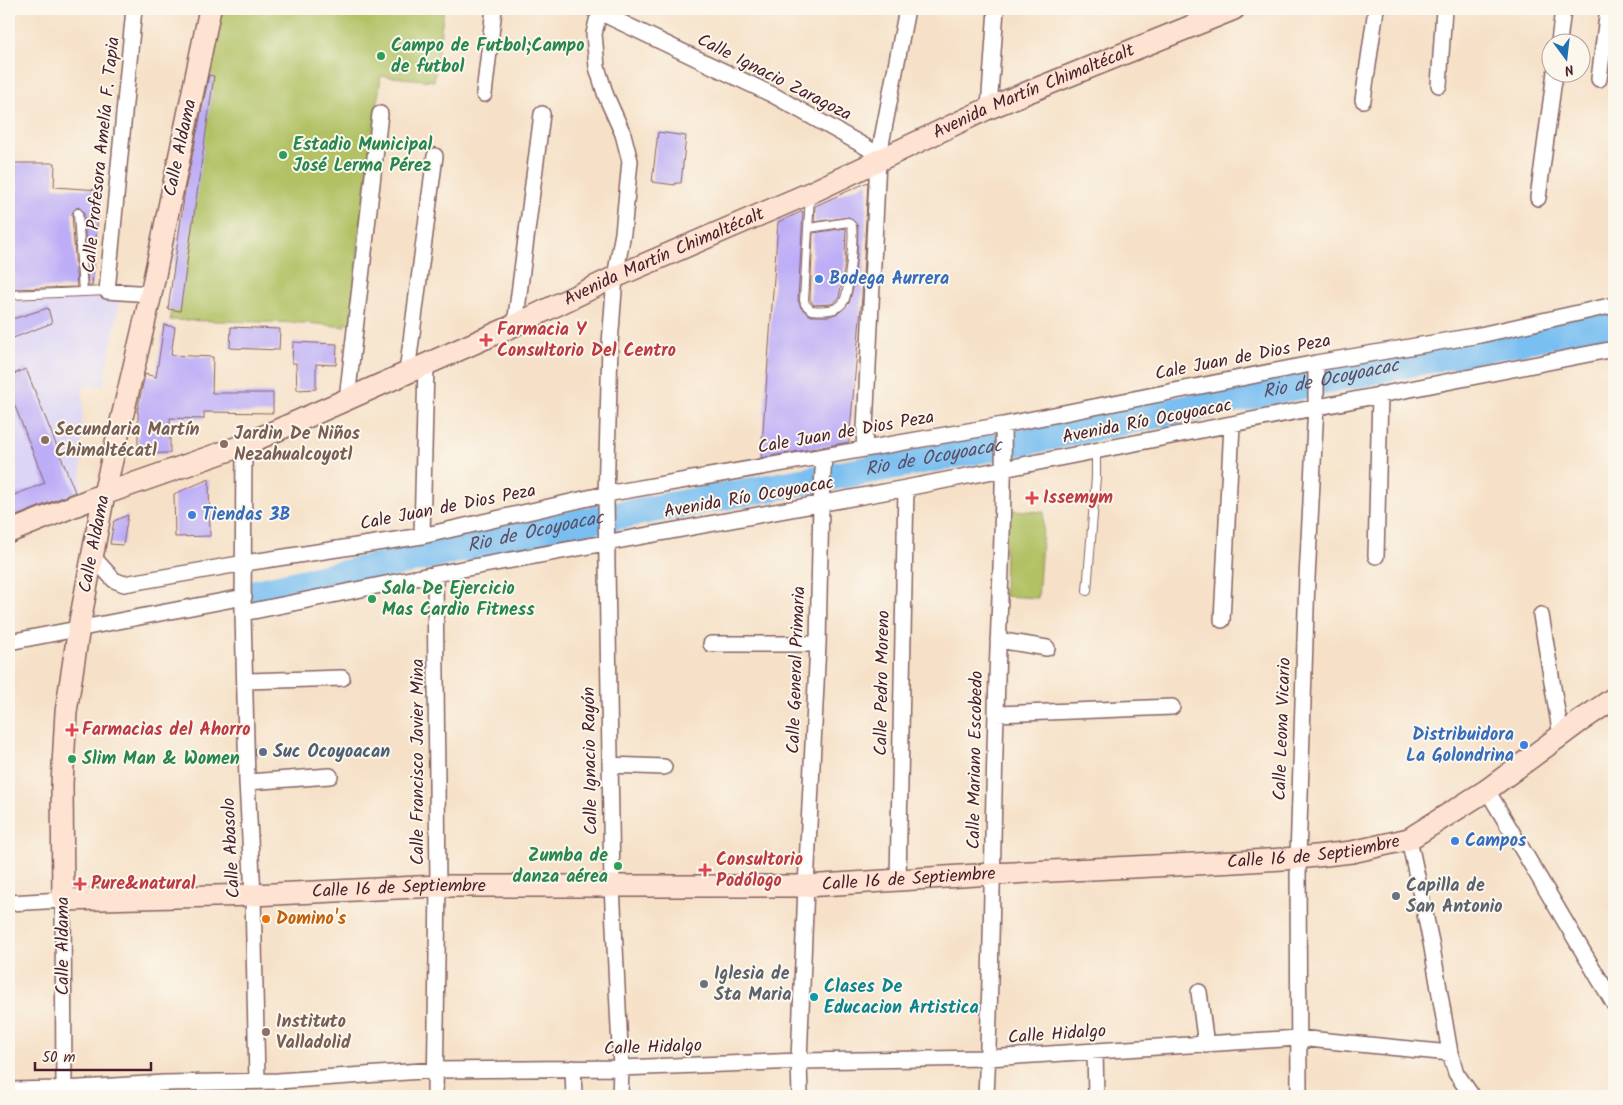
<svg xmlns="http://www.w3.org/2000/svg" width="1623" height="1105" font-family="Kalam,sans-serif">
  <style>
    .built { fill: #ddd5f6 }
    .green { fill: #b1c164; stroke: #7e7048 }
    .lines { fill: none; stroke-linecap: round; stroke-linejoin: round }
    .river { stroke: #7abff1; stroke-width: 28 }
    .building { fill: #bdadf7 }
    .lane-casing { stroke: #866362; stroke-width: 10 }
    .street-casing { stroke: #866362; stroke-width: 18 }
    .secondary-casing { stroke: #866362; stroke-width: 24 }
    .lane { stroke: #fff; stroke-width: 8 }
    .street { stroke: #fff; stroke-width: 15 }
    .secondary { stroke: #fee3d2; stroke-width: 21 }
    .leisure-dot { fill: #2e9e5b; stroke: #fbf7ec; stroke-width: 2 }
    .shop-dot { fill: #3f7fe0; stroke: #fbf7ec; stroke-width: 2 }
    .health-dot { fill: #e0444e; stroke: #fbf7ec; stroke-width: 2 }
    .education-dot { fill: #8d6e63; stroke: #fbf7ec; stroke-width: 2 }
    .service-dot { fill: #5c6f8a; stroke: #fbf7ec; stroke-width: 2 }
    .worship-dot { fill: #6b7280; stroke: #fbf7ec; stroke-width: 2 }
    .food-dot { fill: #e8710a; stroke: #fbf7ec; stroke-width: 2 }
    .culture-dot { fill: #0f9aa8; stroke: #fbf7ec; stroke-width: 2 }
    .labels { text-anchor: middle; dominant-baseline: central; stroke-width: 4; stroke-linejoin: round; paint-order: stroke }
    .leisure-label { font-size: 18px; font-weight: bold; fill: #27864d; stroke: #fbf7ec; text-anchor: start }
    .street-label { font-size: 18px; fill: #4a1f2b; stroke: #fbf7ec }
    .shop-label { font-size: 18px; font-weight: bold; fill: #366cbe; stroke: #fbf7ec; text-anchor: start }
    .health-label { font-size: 18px; font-weight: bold; fill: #be3a42; stroke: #fbf7ec; text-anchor: start }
    .education-label { font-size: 18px; font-weight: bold; fill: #785e54; stroke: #fbf7ec; text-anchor: start }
    .service-label { font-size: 18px; font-weight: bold; fill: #4e5e75; stroke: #fbf7ec; text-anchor: start }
    .worship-label { font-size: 18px; font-weight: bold; fill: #5b616d; stroke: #fbf7ec; text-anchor: start }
    .food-label { font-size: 18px; font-weight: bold; fill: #c56008; stroke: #fbf7ec; text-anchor: start }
    .culture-label { font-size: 18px; font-weight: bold; fill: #0d838f; stroke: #fbf7ec; text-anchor: start }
    .water-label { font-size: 19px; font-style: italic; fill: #584f66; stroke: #fbf7ec }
  </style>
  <rect width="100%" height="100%" fill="#fbf7ec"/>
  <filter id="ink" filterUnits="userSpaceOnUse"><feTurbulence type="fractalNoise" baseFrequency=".02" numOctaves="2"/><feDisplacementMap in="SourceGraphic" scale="10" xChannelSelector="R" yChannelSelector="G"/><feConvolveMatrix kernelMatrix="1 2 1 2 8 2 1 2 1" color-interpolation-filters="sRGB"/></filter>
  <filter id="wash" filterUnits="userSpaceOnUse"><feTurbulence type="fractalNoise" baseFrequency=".0096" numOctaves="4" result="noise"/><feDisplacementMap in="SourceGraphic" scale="20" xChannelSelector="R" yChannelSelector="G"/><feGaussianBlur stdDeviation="1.12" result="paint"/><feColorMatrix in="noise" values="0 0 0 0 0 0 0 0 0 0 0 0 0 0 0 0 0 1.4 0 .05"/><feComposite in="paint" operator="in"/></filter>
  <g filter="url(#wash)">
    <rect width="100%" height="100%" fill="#f6e1c8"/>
    <path class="built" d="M88,297l32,3 -17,86h-20l-2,108 -72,28v-221z"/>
    <path class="green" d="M219,9h225l-10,72 -53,-5 -21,154 -9,93h-6v4l-37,-4 -138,-3z
      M1006,510l38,2 -6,86 -34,-2z"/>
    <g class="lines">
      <path class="river" id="s1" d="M252,594l330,-72 440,-80 592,-120"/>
    </g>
    <g id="blocks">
      <path class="building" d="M209,75l5,1 -34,235 -12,-2 17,-118z
        M658,132l28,4 -5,47h-6v2l-23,-3z
        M9,163h46l-1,24 46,3 -8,96h-4l-4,-73 -2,-3 -4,-3 -3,2 -3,4 5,74 -68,2z
        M868,182l-6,114 -13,146 -88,16 17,-236 25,-11 -5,89 3,8 10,8h19l10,-4 9,-9 4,-15 4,-35 1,-27 -9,-9 -35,5 1,-16z
        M846,228l-1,36 -6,34 -7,6 -18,1 -4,-6 3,-66z
        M48,308l4,15 -39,15 -4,-18z
        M164,325l11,2 -4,28 42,2 -1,36h61v20l-69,-1v7l-34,-1v35l-32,1v-42h-1l8,-38 11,3z
        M231,327l49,2 -1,21 -49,-2z
        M293,342l44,2 -1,21 -20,-1v25l-19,1 -1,-27h-4z
        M26,369l49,123 -66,27v-22l36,-14 -36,-92v-15z
        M209,479l1,57 -35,1 -1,-43z
        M128,515l-5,30 -13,-1 4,-23z"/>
    </g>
  </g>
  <g filter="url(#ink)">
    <use href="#blocks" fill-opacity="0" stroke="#866362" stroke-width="1"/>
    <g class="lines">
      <defs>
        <path id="lane" d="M78,213l5,79 24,-1
          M809,228l39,-6 4,4c2,11 -3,66 -8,75 -6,11 -22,10 -33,9l-6,-6 -1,-4 6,-105
          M9,295l74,-3
          M1087,591l9,-114v-26"/>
        <path id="street" d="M134,9l-27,282 44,3
          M593,9l180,86 93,52 7,5 5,8
          M599,12l-5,22 3,33 9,29 17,38 7,27 -7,72 -8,44 -5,67 -4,156 6,386 9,182 -1,28
          M1559,42l4,-33
          M1599,79l9,-70
          M1439,85l5,-76
          M484,94l10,-85
          M1363,100l13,-91
          M989,108l7,-99
          M1538,198l17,-126
          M515,325l27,-211
          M407,372l28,-216
          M347,399l33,-285
          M244,445l-1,168 4,169 6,113 4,186
          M864,449l14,-289 29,-151
          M422,536l4,-172
          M1376,556l4,-162
          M93,557l21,23 10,4 121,-21 177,-27 184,-42 397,-69 313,-62 164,-28 134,-30
          M435,574l3,312 -3,210
          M243,613l192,-39 471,-86 708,-139
          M1541,615l20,121
          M1222,620l10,-195
          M998,640l49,8
          M9,642l235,-45
          M711,644h107
          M246,681l96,-3
          M996,714l176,-7
          M610,765l54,2
          M247,782l83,-6
          M1487,790l127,214
          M1409,839l22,103 19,111 6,20 16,23
          M898,879l8,-391
          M9,903l54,-3 1,189
          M1199,992l7,53
          M1095,1051l1,45
          M573,1068l1,28
          M9,1090l55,-1 100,-6 114,-2 158,-11 185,-2 178,-7 189,-3 310,-20 152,15
          M800,1096l-1,-35 7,-175 12,-242 3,-141 3,-47
          M986,1096c6,-127 6,-254 10,-381 2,-96 9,-194 7,-290
          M1299,1096l-1,-238 9,-280 9,-172v-43"/>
        <g id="secondary">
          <path id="s2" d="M210,9l-59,285 -47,200 -25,133 -13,85 -4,72 1,116 190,-5 185,-9h368l186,-12 243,-12 63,-4 54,-6 57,-13 78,-49 92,-68 35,-24"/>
          <path id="s3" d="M9,532l95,-38 140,-49 271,-120 100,-48 195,-84 179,-85 245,-99"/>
        </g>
      </defs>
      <use href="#lane" class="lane-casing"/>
      <use href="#street" class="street-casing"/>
      <use href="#secondary" class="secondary-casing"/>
      <use href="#lane" class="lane"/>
      <use href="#street" class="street"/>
      <use href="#secondary" class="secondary"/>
    </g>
  </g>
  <g class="leisure-dot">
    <circle cx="381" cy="56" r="5"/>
    <circle cx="283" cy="155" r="5"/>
    <circle cx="372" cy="599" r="5"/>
    <circle cx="72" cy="759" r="5"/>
    <circle cx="618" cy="866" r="5"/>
  </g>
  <g class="shop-dot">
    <circle cx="819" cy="279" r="5"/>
    <circle cx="192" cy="515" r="5"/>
    <circle cx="1524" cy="745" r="5"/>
    <circle cx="1455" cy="841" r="5"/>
  </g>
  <g class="health-dot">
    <path d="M483.5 332.5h5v5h5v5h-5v5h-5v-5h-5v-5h5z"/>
    <path d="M1029.5 490.5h5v5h5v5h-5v5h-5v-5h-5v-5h5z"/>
    <path d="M69.5 722.5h5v5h5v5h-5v5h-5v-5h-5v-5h5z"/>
    <path d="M702.5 862.5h5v5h5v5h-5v5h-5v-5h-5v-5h5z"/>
    <path d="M77.5 876.5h5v5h5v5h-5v5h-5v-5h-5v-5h5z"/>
  </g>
  <g class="education-dot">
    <circle cx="45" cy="440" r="5"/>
    <circle cx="224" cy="444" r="5"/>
    <circle cx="266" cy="1032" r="5"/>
  </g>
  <circle class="service-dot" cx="263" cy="752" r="5"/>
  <g class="worship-dot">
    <circle cx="1396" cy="896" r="5"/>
    <circle cx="704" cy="984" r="5"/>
  </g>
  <circle class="food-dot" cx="266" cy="919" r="5"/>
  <circle class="culture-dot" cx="814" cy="997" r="5"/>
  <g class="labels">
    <g class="leisure-label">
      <text x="391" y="46">Campo de Futbol;Campo<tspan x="391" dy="21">de futbol</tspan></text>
      <text x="293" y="145">Estadio Municipal<tspan x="293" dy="21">José Lerma Pérez</tspan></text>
      <text x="382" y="589">Sala De Ejercicio<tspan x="382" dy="21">Mas Cardio Fitness</tspan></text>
      <text x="82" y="759">Slim Man &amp; Women</text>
      <text x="608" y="856" text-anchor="end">Zumba de<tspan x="608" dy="21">danza aérea</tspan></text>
    </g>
    <g class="street-label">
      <text transform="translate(774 78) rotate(27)">Calle Ignacio Zaragoza</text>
      <text stroke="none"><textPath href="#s3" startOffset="1116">Avenida Martín Chimaltécalt</textPath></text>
      <text transform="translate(181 148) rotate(-78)">Calle Aldama</text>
      <text transform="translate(102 155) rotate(-84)">Calle Profesora Amelía F. Tapia</text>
      <text stroke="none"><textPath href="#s3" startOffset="711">Avenida Martín Chimaltécalt</textPath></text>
      <text transform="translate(1243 358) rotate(-11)">Cale Juan de Dios Peza</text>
      <text transform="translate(1147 422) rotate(-11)">Avenida Río Ocoyoacac</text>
      <text transform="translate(846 433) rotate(-10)">Cale Juan de Dios Peza</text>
      <text transform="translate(749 498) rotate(-10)">Avenida Río Ocoyoacac</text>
      <text transform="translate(448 508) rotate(-11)">Cale Juan de Dios Peza</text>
      <text transform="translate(95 544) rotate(-79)">Calle Aldama</text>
      <text transform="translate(797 670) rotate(-88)">Calle General Primaria</text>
      <text transform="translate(883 683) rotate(-89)">Calle Pedro Moreno</text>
      <text transform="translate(1283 729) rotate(-88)">Calle Leona Vicario</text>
      <text transform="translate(976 760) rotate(-89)">Calle Mariano Escobedo</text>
      <text transform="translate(591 761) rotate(-91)">Calle Ignacio Rayón</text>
      <text transform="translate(418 762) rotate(-90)">Calle Francisco Javier Mina</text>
      <text transform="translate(232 848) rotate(-93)">Calle Abasolo</text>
      <text stroke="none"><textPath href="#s2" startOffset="2158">Calle 16 de Septiembre</textPath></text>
      <text stroke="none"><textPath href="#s2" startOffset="1752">Calle 16 de Septiembre</textPath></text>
      <text stroke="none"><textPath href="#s2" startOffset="1242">Calle 16 de Septiembre</textPath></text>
      <text transform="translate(63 946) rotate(-90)">Calle Aldama</text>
      <text transform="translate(1057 1035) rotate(-4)">Calle Hidalgo</text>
      <text transform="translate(653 1048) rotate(-2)">Calle Hidalgo</text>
    </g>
    <g class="shop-label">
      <text x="829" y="279">Bodega Aurrera</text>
      <text x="202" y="515">Tiendas 3B</text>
      <text x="1514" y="735" text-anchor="end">Distribuidora<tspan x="1514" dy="21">La Golondrina</tspan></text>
      <text x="1465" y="841">Campos</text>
    </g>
    <g class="health-label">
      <text x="497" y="330">Farmacia Y<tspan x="497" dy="21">Consultorio Del Centro</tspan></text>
      <text x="1043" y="498">Issemym</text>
      <text x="82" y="730">Farmacias del Ahorro</text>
      <text x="716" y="860">Consultorio<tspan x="716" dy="21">Podólogo</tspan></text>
      <text x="91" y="884">Pure&amp;natural</text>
    </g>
    <g class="education-label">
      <text x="55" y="430">Secundaria Martín<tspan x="55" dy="21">Chimaltécatl</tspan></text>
      <text x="234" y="434">Jardin De Niños<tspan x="234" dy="21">Nezahualcoyotl</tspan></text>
      <text x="276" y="1022">Instituto<tspan x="276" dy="21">Valladolid</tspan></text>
    </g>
    <g class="service-label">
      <text x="273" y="752">Suc Ocoyoacan</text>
    </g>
    <g class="worship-label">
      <text x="1406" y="886">Capilla de<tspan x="1406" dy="21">San Antonio</tspan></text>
      <text x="714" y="974">Iglesia de<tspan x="714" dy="21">Sta Maria</tspan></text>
    </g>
    <g class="food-label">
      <text x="276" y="919">Domino's</text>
    </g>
    <g class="culture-label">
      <text x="824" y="987">Clases De<tspan x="824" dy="21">Educacion Artistica</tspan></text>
    </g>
    <g class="water-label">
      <text stroke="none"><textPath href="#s1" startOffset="1100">Rio de Ocoyoacac</textPath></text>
      <text stroke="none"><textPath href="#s1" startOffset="695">Rio de Ocoyoacac</textPath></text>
      <text stroke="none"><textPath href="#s1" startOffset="290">Rio de Ocoyoacac</textPath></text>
    </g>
  </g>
  <rect width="1623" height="1105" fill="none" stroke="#fbf7ec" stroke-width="30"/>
  <g transform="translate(1566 58) rotate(165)"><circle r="24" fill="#fbf7ec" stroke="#b4a19f"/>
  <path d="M0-4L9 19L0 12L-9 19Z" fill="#1f6fb2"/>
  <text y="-8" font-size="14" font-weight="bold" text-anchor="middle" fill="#4a1f2b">N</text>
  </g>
  <path d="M35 1062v8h116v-8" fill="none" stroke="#4a1f2b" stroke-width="2.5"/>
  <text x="42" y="1062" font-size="15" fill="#4a1f2b" stroke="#fbf7ec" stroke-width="4" paint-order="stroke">50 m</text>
</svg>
